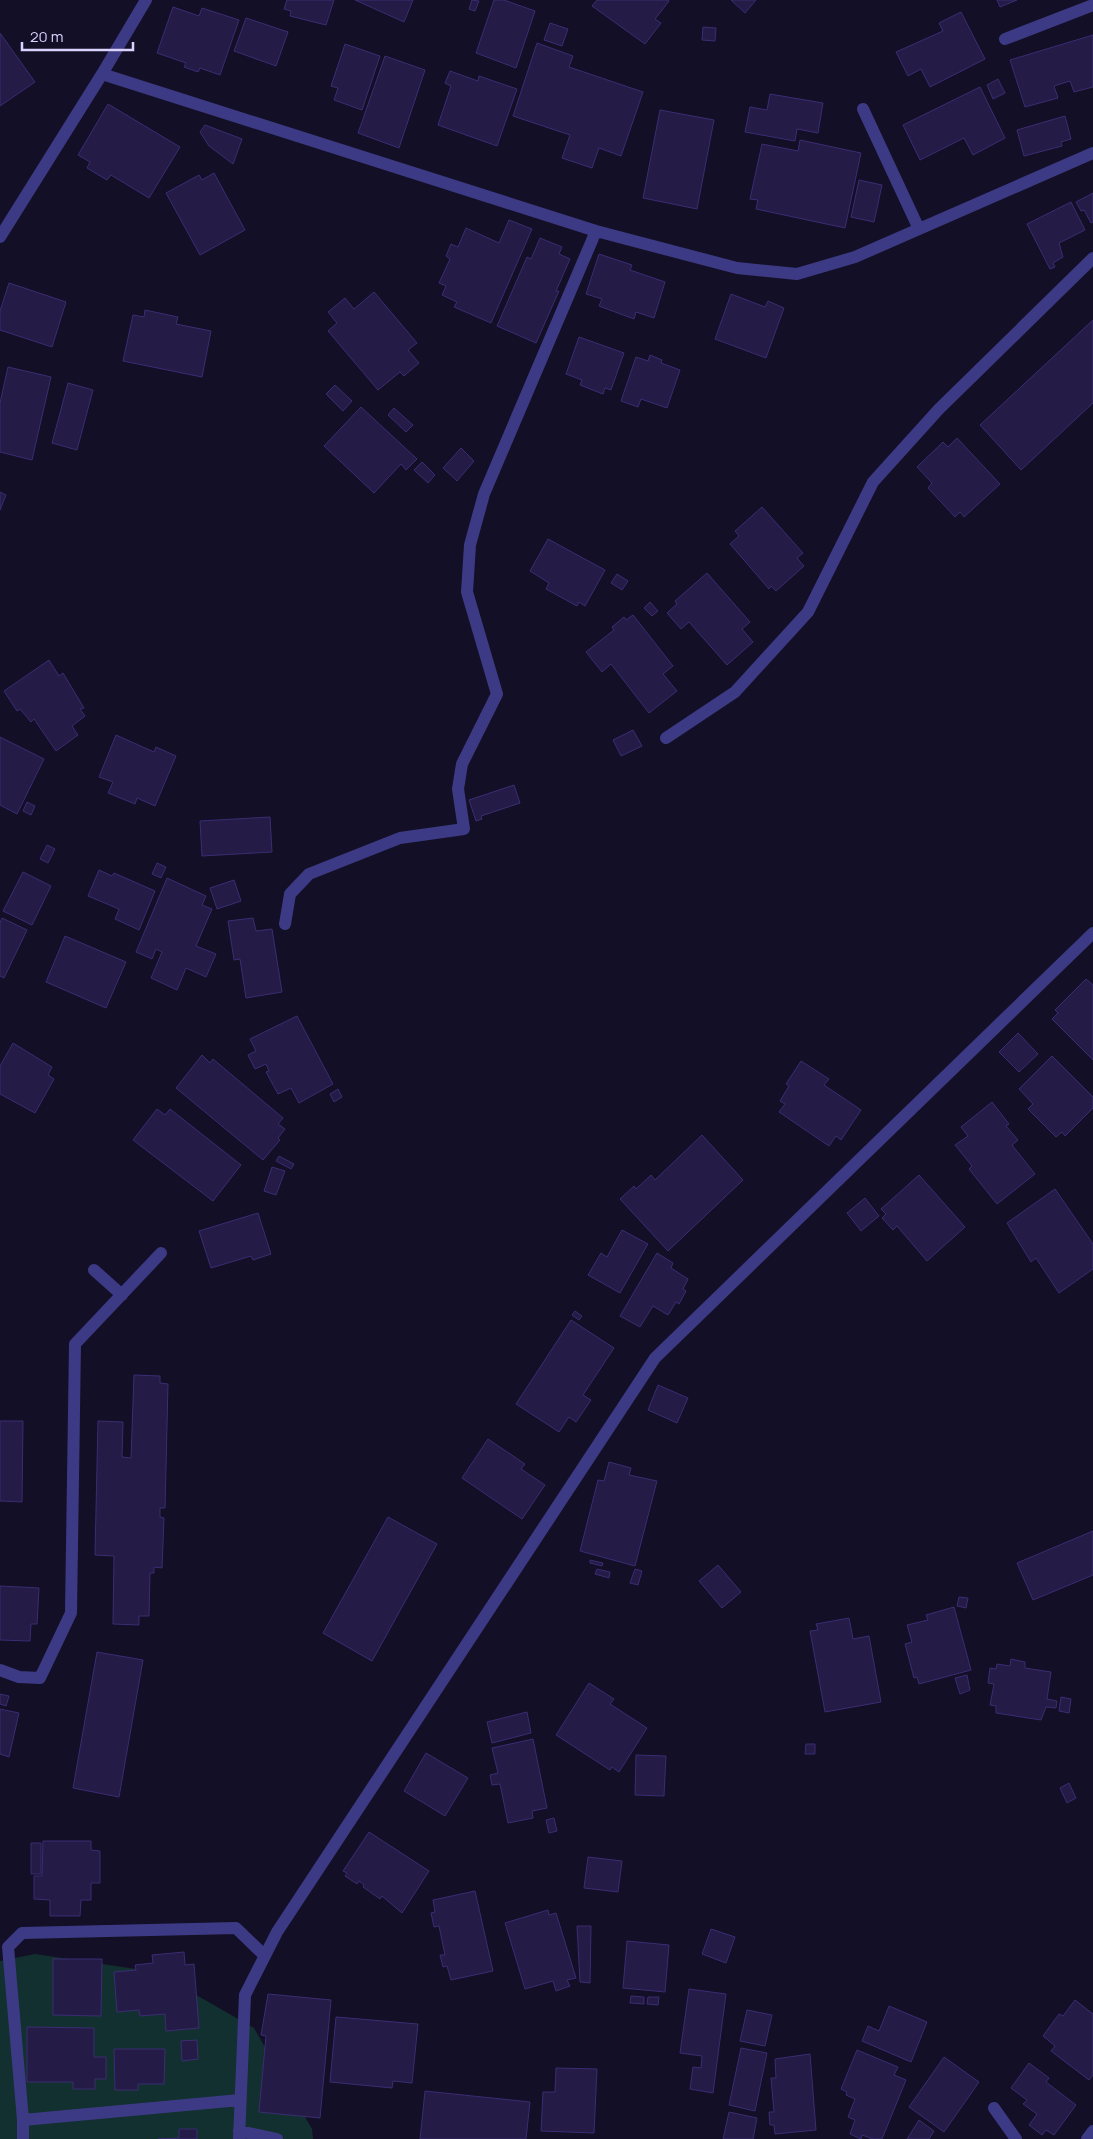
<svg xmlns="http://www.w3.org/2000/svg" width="1093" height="2139" font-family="Manrope,sans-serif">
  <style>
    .green { fill: #12302f }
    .building { fill: #241b47; stroke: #3b2d73 }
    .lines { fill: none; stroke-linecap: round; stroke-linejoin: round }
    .minor { stroke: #3d3a85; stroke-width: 12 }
  </style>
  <rect width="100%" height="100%" fill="#130f26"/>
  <path class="green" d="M35,1954l121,18 98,56 58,101 1,10h-313v-178z"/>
  <path class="building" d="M287,0h47l-8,25 -36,-9 1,-5 -7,-2z
    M355,0h58l-9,22z
    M472,0l7,1 -4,10 -6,-2z
    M494,0h10l31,11 -19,57 -40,-15z
    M597,0h71l1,1 -14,18 6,4 -16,21 -53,-38z
    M731,0h25l-11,13z
    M997,0h20l-17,7z
    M173,7l26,9 3,-8 37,12 -19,55 -20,-7 -2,4 -14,-5 2,-4 -29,-10z
    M961,12l24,47 -55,28 -9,-18 -13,7 -12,-24 47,-21 -4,-8z
    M246,18l42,14 -12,34 -42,-15z
    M550,23l18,6 -6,17 -18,-6z
    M703,27l13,1 -1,13 -13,-1z
    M0,33l35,49 -35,24z
    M1093,35v52l-19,5 -4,-11 -16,5 4,12 -33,9 -15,-47z
    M537,43l36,13 -4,11 74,25 -22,64 -22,-8 -7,20 -30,-10 8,-23 -57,-19z
    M345,44l35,12 -18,54 -28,-10 4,-12 -7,-2z
    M385,56l40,14 -26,78 -41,-15z
    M450,71l28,10 1,-5 38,13 -20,57 -59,-21 13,-39 -6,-3z
    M998,79l7,14 -12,6 -6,-14z
    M980,87l25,51 -32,17 -9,-17 -44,22 -17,-35z
    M770,94l53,9 -5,30 -21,-4 -2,12 -50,-9 5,-25 17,3z
    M108,104l72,43 -31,51 -38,-23 -4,5 -20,-12 3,-6 -12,-7z
    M660,110l54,10 -17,89 -54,-11z
    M1065,116l6,23 -10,3 1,4 -38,10 -7,-26z
    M205,125l37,14 -9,25 -24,-18 -9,-14z
    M800,140l61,13 -16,75 -89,-19 2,-9 -8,-1 12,-55 36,7z
    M214,173l31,57 -45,25 -34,-62 33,-18 3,5z
    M859,180l23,5 -8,37 -23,-5z
    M1093,193v29l-2,1 -7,-13 -3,1 -5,-9z
    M1071,202l14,28 -26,13 4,14 -10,6 2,4 -5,2 -23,-45z
    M509,220l23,9 -41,94 -37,-16 3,-5 -15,-7 4,-9 -7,-3 11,-24 -4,-3 5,-12 7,3 8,-19 33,15z
    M540,238l22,9 -3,7 11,5 -14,32h3l-23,52 -39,-17 30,-69 4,2z
    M599,254l33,11 -2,5 35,12 -11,36 -18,-6 -2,7 -35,-13 3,-7 -16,-5z
    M9,283l57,19 -14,45 -52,-17v-19z
    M374,292l43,51 -9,7 11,13 -15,13 -4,-4 -22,18 -50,-59 9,-8 -9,-11 17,-14 9,11z
    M731,294l34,13 3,-6 16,7 -18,50 -51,-19z
    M145,310l33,7 -2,7 35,7 -9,46 -79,-16 10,-46 11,2z
    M1093,320v83l-72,67 -41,-45z
    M579,337l45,16 -13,37 -6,-2 -2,6 -23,-9 2,-5 -16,-6z
    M650,355l12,5 -1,3 19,7 -13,38 -26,-9 -3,8 -17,-6 15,-44 12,4z
    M8,367l43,10 -19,83 -32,-8v-49z
    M68,383l25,7 -16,60 -25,-7z
    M335,385l17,16 -9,10 -17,-17z
    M361,407l56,52 -11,11 -5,-6 -27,29 -50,-47z
    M394,408l19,17 -7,7 -18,-17z
    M957,438l43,46 -36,33 -4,-5 -5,5 -27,-29 4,-5 -15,-16 26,-25 5,5z
    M461,448l13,13 -17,20 -14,-13z
    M422,462l13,13 -7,8 -14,-13z
    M0,492l6,3 -6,15z
    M762,507l41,46 -6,5 7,8 -28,25 -5,-5 -2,3 -39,-45 9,-8 -4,-5z
    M548,539l57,31 -20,36 -6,-4 -2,4 -31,-17 3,-6 -19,-12z
    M707,573l43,49 -8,7 11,13 -26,23 -38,-43 -8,7 -14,-16 10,-9 -2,-3z
    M617,574l11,7 -6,9 -11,-7z
    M650,602l8,9 -6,5 -8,-8z
    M633,615l40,51 -10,8 14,17 -28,22 -38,-49 -9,8 -16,-20 28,-22 -2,-3 12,-10 2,3z
    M49,660l10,16 4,-3 21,35 -4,1 5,7 -13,10 6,9 -22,16 -22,-32 -3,3 -11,-13 -3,2 -13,-20z
    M633,730l9,16 -21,10 -8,-16z
    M116,735l38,17 2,-5 20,9 -21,50 -18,-8 -2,6 -27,-11 5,-11 -14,-5z
    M0,737l44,22 -27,55 -17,-9z
    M514,785l6,18 -39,13 1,3 -6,2 -7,-21z
    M27,802l8,4 -4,9 -8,-4z
    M270,817l2,35 -70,4 -2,-35z
    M47,845l8,4 -7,14 -8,-4z
    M157,863l9,4 -5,11 -9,-4z
    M99,870l13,6 2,-3 41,18 -16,39 -24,-11 4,-10 -31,-13z
    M23,872l28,14 -19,39 -29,-14z
    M167,878l39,18 -4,9 10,4 -16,37 20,8 -10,23 -20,-9 -9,22 -26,-12 11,-26 -6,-3 -4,10 -16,-7z
    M234,880l7,21 -24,8 -7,-21z
    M2,918l25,12 -23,48 -4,-2v-53z
    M253,918l3,13 16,-2 10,63 -36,6 -6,-39 -6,1 -6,-39z
    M65,936l61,26 -20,46 -60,-26z
    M1086,979l7,6v75l-41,-41 6,-6 -3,-3z
    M297,1016l36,68 -34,19 -8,-15 -13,6 -12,-22 3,-1 -3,-7 -11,5 -7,-14 8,-4 -6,-12z
    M1018,1033l20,21 -19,18 -20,-20z
    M13,1043l39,24 -4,8 6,4 -19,34 -35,-19v-28z
    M202,1055l8,8 3,-4 70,59 -5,6 7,5 -7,9 2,2 -17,20 -87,-72z
    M1052,1056l41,41v11l-28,28 -3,-4 -6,5 -28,-28 5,-5 -14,-15z
    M801,1061l28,18 -5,6 37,25 -20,30 -5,-4 -7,10 -50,-34 6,-8 -5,-3 9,-15 -3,-2z
    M338,1089l4,8 -8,5 -4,-8z
    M992,1102l17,22 -3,2 12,14 -6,5 23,29 -38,30 -28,-35 3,-3 -17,-21 13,-9 -7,-9z
    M157,1109l8,6 5,-6 71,56 -28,36 -80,-61z
    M702,1135l41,45 -75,71 -48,-52 14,-13 2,3 15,-14 4,5z
    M279,1156l15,8 -3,5 -15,-8z
    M272,1167l13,4 -9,24 -12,-4z
    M919,1175l46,52 -38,34 -30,-35 -4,4 -11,-12 4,-4 -5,-5z
    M1055,1189l38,55v25l-34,24 -23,-35 -5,4 -24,-39z
    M865,1198l14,18 -18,15 -14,-18z
    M258,1213l13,41 -18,6 -2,-4 -40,12 -12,-37z
    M622,1230l26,14 -28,49 -32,-18 13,-22 6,4z
    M657,1253l16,10 -2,5 17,11 -5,10 3,2 -7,13 -3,-2 -8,13 -15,-9 -13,21 -20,-11z
    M575,1311l7,5 -3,4 -7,-5z
    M571,1320l43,28 -31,47 8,5 -15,22 -7,-5 -10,15 -43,-28z
    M134,1375l26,1v7l8,1 -3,124h-5v9l4,1 -2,50 -8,-1v6h-4l-1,43h-10v9l-26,-1 1,-68 -19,-1 3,-134 25,1 -1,35 9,1z
    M658,1385l30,13 -11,25 -29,-13z
    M0,1421h23l-1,81 -22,-1z
    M488,1439l37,25 -4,5 24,16 -23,34 -60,-41z
    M609,1462l22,6 -2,7 28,6 -22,85 -55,-15 18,-71 6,1z
    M388,1517l49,27 -65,117 -49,-28z
    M1093,1531v44l-60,25 -16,-37z
    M590,1560l13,3 -1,3 -12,-3z
    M718,1565l23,27 -19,16 -23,-27z
    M597,1569l13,3 -1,6 -14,-4z
    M635,1569l7,2 -4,14 -8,-2z
    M0,1586l39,2 -2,36h-6l-1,17 -30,-1z
    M959,1597l9,1 -2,10 -9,-2z
    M954,1607l17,63 -52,14 -2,-7 -3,1 -9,-34 7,-2 -5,-17 21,-5 -2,-5z
    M849,1618l4,21 16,-3 12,66 -56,10 -15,-81 8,-1 -2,-6z
    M97,1652l46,8 -24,137 -46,-9z
    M1011,1659l14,3v6l26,4 -4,27 10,2 -1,7 -10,-1 -5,13 -45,-7v-7l-6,-1 4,-21 -6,-1 2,-15 6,1 1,-5 13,2z
    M967,1675l3,15 -10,4 -5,-16z
    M589,1683l25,16 -4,5 37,24 -28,44 -7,-5 -2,3 -54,-35z
    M0,1694l9,2 -3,10 -6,-2z
    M1061,1697l10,2 -2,14 -10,-2z
    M0,1709l19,4 -10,44 -9,-3z
    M527,1712l4,21 -39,10 -5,-21z
    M533,1739l14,69 -15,3 1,7 -25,5 -8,-39 -8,1 -2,-10 8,-2 -6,-25z
    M806,1744h9v10h-10z
    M426,1753l42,25 -23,38 -41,-25z
    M636,1755l30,1 -2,40 -29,-1z
    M1069,1783l7,15 -9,5 -7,-15z
    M554,1818l3,13 -8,2 -3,-13z
    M369,1832l60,39 -27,42 -20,-17 -2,3 -17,-12 1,-2 -5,-4 -2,3 -12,-8 2,-3 -4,-2z
    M43,1841h48v9l9,1v32h-9v17h-10l-1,16h-30v-16l-16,-1v-23h8z
    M31,1843h10v31h-10z
    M588,1857l34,4 -4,31 -34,-4z
    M475,1891l18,80 -42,9 -4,-14 -4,1 -3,-12h5l-6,-29 -5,1 -3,-14 4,-1 -2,-12z
    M548,1910l1,5 7,-2 20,65 -9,2 3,6 -14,5 -3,-10 -28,8 -20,-66z
    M577,1926h14l-1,57 -10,-1z
    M711,1929l24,8 -9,26 -24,-9z
    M627,1941l42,4 -4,47 -42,-4z
    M184,1952l1,13 9,-1 5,64 -33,3 -1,-17 -25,2 -1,-6 -22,2 -3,-40 22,-2 -1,-5 18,-2 -1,-8z
    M53,1959h49l-1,57 -48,-1z
    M689,1989l37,5 -13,99 -23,-4 3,-22 8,1 1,-12 -22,-3z
    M268,1994l63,6 -11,118 -61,-6 7,-76 -5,-1z
    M631,1996l13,1v7l-14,-1z
    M648,1997h11l-1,8 -11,-1z
    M1075,2000l18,14v61l-4,5 -38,-29 4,-5 -12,-10 16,-22 4,2z
    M889,2006l38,16 -16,40 -49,-21 6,-15 11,5z
    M747,2010l25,5 -7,31 -25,-5z
    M336,2017l82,7 -6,59 -19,-2 -1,7 -62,-6z
    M27,2027l67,1v29h12v22h-11v10h-22v-7h-46z
    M197,2040l1,19 -16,2 -1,-20z
    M741,2048l26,5 -12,58 -26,-6z
    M114,2049h51l-1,35h-26v6h-23z
    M857,2050l41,17 -4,8 12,5 -24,59h-9l-11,-4 -1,4 -11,-5 5,-14 -7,-3 7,-18 -9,-4 1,-3 -6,-3z
    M810,2054l6,76 -41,4 -1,-9h-4l-1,-13h5l-3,-34h5l-1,-19z
    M944,2057l35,25 -35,50 -35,-25z
    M1029,2063l20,15 -3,4 30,23 -22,30 -8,-5 -4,5 -13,-10 8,-11 -14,-10 4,-4 -16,-12z
    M556,2068l41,1 -3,64 -53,-2 2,-39h12z
    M425,2091l105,11 -4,37h-106z
    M729,2112l28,6 -4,21h-30z
    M919,2120l15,11 -5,8h-22z
    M179,2129h18v10h-39l21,-1z"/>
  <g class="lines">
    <path class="minor" d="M1005,39l88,-34
      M102,74l494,157 141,37 60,6 58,-17 238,-104
      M863,109l56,120
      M0,237l102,-163 44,-74
      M666,738l69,-46 73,-80 65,-130 66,-73 154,-151
      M285,924l5,-30 19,-20 91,-36 64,-9 -6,-40 4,-25 35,-70 -30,-102 3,-47 14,-51 112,-263
      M94,1270l28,25
      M0,1670l19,7 21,1 31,-65 4,-269 86,-91
      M994,2108l22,31
      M23,2120l-15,-173 14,-14 214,-5 29,28
      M239,2131l38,8
      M23,2139v-19l217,-20
      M239,2139l6,-144 32,-63 378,-574 438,-425
      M1087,2139l6,-8"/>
  </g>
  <path d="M22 42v8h111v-8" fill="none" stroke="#d9d4ff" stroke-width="2.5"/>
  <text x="30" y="42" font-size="15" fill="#d9d4ff" stroke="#130f26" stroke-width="4" paint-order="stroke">20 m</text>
</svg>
